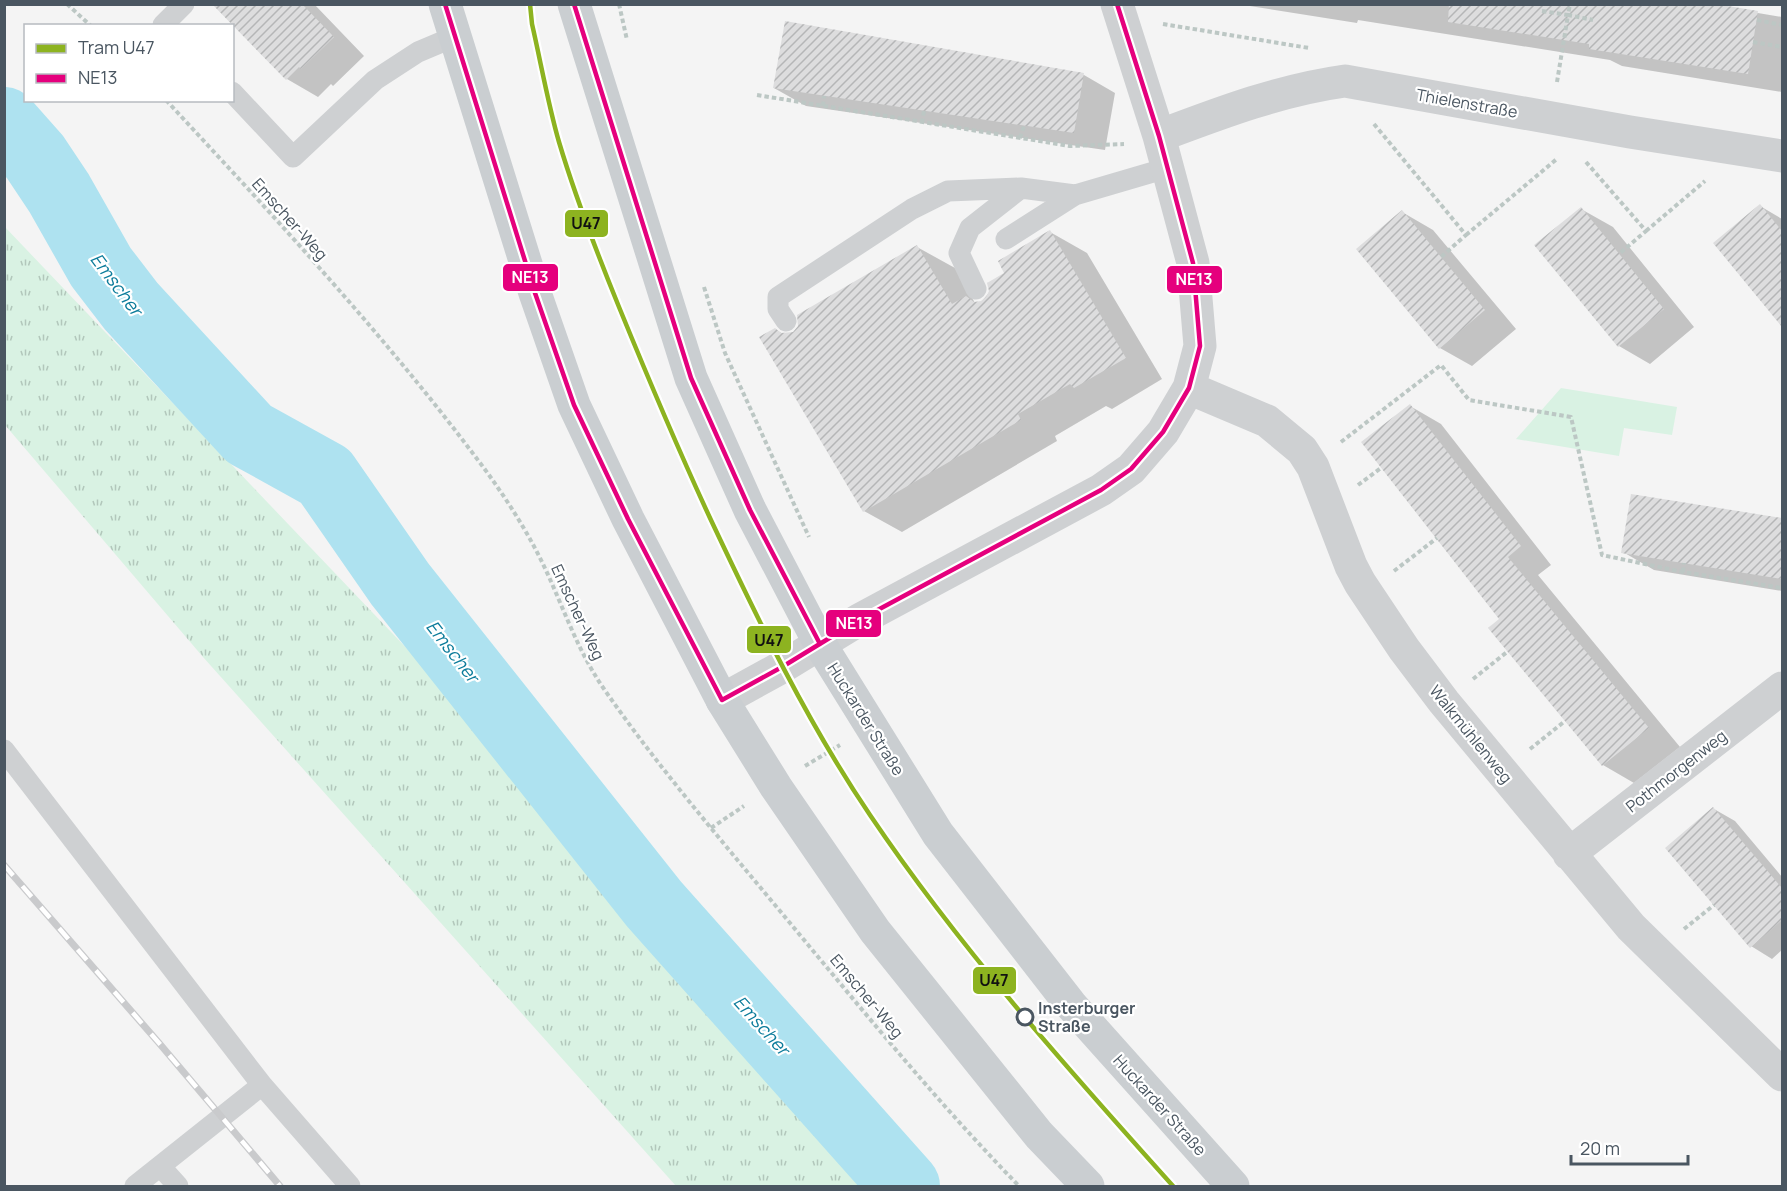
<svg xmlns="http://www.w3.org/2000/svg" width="1787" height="1191" font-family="Manrope,sans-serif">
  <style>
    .grass { fill: url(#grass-tufts) }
    .park { fill: #d9f2e3 }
    .shadow { fill: #0003 }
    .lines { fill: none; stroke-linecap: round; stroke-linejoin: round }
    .river { stroke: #aee2f0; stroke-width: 70 }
    .building { fill: url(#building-hatch) }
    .path { stroke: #bcc7c4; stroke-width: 4; stroke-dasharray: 4.5 3; stroke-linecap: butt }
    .service { stroke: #ced0d2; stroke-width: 21 }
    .minor { stroke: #ced0d2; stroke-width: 33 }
    .primary { stroke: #caced1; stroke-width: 33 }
    .rail-casing { stroke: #c9cacc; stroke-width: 7 }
    .rail { stroke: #fff; stroke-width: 4.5; stroke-dasharray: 14; stroke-linecap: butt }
    .bus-1-casing { stroke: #fff; stroke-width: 9 }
    .bus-1 { stroke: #e5007d; stroke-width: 4.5 }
    .tram-1-casing { stroke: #fff; stroke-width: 9 }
    .tram-1 { stroke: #8db320; stroke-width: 4.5 }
    .stop-dot { fill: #fff; stroke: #4a5661; stroke-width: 3 }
    .labels { text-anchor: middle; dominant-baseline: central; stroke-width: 4.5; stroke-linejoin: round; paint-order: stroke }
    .street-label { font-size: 16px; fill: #4a5661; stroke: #fff }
    .stop-label { font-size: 16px; font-weight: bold; fill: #4a5661; stroke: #fff; text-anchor: start }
    .water-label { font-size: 18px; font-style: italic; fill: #0c7c9b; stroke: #fff }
    .line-badge { stroke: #fff; stroke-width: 2 }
    .badge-label { font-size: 16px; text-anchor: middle; font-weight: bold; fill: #fff }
    .pale-badge-label { font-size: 16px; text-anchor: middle; font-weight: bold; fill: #111 }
  </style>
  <defs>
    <pattern id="grass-tufts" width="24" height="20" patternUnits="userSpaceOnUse" patternTransform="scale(1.5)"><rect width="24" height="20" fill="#d9f2e3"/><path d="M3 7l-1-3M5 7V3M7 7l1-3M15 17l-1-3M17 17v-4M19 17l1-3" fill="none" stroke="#b2c7bb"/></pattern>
    <pattern id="building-hatch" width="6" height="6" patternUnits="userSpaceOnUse" patternTransform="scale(1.5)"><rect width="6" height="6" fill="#ddddde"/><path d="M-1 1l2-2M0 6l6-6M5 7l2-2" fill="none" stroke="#b5b6b7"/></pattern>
  </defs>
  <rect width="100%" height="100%" fill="#f4f4f4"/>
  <path class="grass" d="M4,226l409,429 455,531h-192l-473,-529 -198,-232z"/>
  <path class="park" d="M1561,388l116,19 -5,28 -48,-7 -5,28 -103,-17z"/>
  <path class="shadow" d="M214,4h100l50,52 -31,30 -2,-2 -13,13 -31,-18z
    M1237,4h468l77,13v75l-160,-26 -12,-6 -252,-40 -1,3z
    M787,23l297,52 31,18 -10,57 -299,-44 -32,-18z
    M1760,206l22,13v105l-67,-81z
    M1581,209l32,18 81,100 -44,37 -31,-18z
    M1402,212l31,18 83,99 -44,37 -32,-18z
    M1050,232l37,21 75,126 -50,30 -6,-3 -51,30 2,5 -155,91 -38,-21 -89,-182 8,5 10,-1 124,-86 38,21 20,35 6,-1 25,-29z
    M1410,406l31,18 110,141 -13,10 142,172 -46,36 -31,-18 -113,-137 11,-9z
    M1632,496l150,24v71l-128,-21 -31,-18z
    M1714,809l21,12 47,56v73l-10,9 -21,-13z"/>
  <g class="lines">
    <path class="river" d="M4,122l31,35 24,36 42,74 30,39 118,128 76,42 75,108 254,320 251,282"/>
  </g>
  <path class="building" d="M212,4h90l32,33 -33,32 -2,-2 -13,13z
    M1449,4h267l42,7 -10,63 -159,-25v-5l-141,-22z
    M785,21l299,52 -10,60 -301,-45z
    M1760,204l22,27v96l-69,-84z
    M1581,207l83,102 -46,38 -84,-102z
    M1402,210l83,100 -46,39 -83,-100z
    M1050,230l76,128 -52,30 -4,-4 -52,30 3,6 -158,92 -104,-175 16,-9 6,5 12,-1 5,-6 -1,-11 120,-70 35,59 14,-8 8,6 7,-1 5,-4 3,-6 -2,-8 17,-10 -6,-12z
    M1410,404l111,142 -13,11 141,171 -47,38 -114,-138 11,-9 -138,-177z
    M1631,494l151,24v61l-161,-26z
    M1713,807l69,81v32l-32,28 -85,-100z"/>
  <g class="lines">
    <path class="path" d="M67,4l24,22
      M619,4l8,36
      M1542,11l26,4 2,-11
      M1757,20l25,5
      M1163,24l146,24
      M1753,42l29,5
      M1557,82l11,-67 25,5
      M757,95l313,51 54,-2
      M166,100c112,121 225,242 323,375 20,28 39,58 54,89 20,42 34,86 61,125 57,82 123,158 186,234 74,89 148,180 229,263
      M823,106l1,-10
      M922,123l2,-12
      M1374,124l92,111 -25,22
      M1020,138l4,-12
      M1586,162l60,69 -27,23
      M1646,231l59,-50
      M1466,235l92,-77
      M704,287l21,66 84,184
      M1341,442l100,-77 28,35 102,17 31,138 81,17 99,16
      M1358,485l23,-17
      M1394,571l43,-33
      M1683,572l1,-9
      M1473,679l34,-27
      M1530,749l35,-28
      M805,766l35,-21
      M711,828l33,-22
      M1684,929l30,-24"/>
    <path class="service" d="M163,25l21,-21
      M232,92l61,65 82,-77 43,-28 38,-16
      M1006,239l69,-44
      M976,289l-17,-36 11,-25 51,-40
      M786,321l-8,-12v-12l134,-88 36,-18 73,-3 54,7 92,-27
      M4,750l258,335
      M160,1166l18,20
      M135,1186l127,-101 88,101"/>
    <path class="minor" d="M1159,136c61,-23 121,-46 186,-55l285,51 152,24
      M1189,388l78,33 35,29 11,17 38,99 9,17 44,66 40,53 187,225 151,148
      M722,700l60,-33 77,-47 242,-130 30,-21 32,-37 26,-44 11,-42 -7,-83 -34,-127 -42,-132
      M1569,854l213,-166"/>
    <path class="primary" d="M445,4l90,289 39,112 54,114 94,181 54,87 99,144 164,204 49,51
      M574,4l117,374 59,132 70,134 118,190 133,171 162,181"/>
    <defs>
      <path id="rail" d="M4,865l155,178 121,143"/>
    </defs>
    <use href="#rail" class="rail-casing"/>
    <use href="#rail" class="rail"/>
    <defs>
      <path id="bus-1" d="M445,4l90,289 39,112 54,114 94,181 60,-33 77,-47 242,-130 30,-21 32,-37 26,-44 11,-42 -7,-83 -34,-127 -42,-132
        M574,4l117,374 59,132 70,134"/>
    </defs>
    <use href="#bus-1" class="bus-1-casing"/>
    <use href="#bus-1" class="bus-1"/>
    <defs>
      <path id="tram-1" d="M530,4l2,20c9,39 16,80 27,118 17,57 38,111 60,165 29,71 59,142 91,211 48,102 97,204 160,297 89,132 197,253 303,371"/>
    </defs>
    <use href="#tram-1" class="tram-1-casing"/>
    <use href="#tram-1" class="tram-1"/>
  </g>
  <circle class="stop-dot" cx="1025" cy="1017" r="8"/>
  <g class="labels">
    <g class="street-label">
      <text transform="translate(1467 103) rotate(10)">Thielenstraße</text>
      <text transform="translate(290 219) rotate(48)">Emscher-Weg</text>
      <text transform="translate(578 612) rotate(65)">Emscher-Weg</text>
      <text transform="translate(866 719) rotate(58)">Huckarder Straße</text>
      <text transform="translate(1471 734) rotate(51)">Walkmühlenweg</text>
      <text transform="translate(1676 771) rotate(-38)">Pothmorgenweg</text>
      <text transform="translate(867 996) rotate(50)">Emscher-Weg</text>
      <text transform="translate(1160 1105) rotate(48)">Huckarder Straße</text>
    </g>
    <g class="stop-label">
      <text x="1038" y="1008">Insterburger<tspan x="1038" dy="18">Straße</tspan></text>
    </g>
    <g class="water-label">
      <text transform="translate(117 284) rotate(53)">Emscher</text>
      <text transform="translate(453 651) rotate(52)">Emscher</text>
      <text transform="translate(762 1025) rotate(48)">Emscher</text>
    </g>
  </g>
  <g class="line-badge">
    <rect x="564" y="209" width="45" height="29" rx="6" fill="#8db320"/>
    <rect x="502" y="263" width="57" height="29" rx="6" fill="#e5007d"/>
    <rect x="1166" y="265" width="57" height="29" rx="6" fill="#e5007d"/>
    <rect x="825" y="609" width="57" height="29" rx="6" fill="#e5007d"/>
    <rect x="746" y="625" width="46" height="29" rx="6" fill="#8db320"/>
    <rect x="972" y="966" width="45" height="29" rx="6" fill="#8db320"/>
  </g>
  <g class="badge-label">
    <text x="530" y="283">NE13</text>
    <text x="1194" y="285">NE13</text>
    <text x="854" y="629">NE13</text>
  </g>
  <g class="pale-badge-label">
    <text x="586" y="229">U47</text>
    <text x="769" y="646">U47</text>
    <text x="994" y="986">U47</text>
  </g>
  <rect width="1787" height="1191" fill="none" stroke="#4a5661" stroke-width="12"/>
  <rect x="24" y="24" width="210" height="78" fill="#ffffff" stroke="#b7bbc0" stroke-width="1.5"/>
  <rect x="36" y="44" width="30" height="9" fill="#8db320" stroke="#b7bbc0" stroke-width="1.5"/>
  <text x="78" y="54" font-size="18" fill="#4a5661">Tram U47</text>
  <rect x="36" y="74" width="30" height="9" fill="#e5007d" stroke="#b7bbc0" stroke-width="1.5"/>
  <text x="78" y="84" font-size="18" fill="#4a5661">NE13</text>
  <path d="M1571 1155v9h117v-9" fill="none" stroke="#4a5661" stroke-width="3"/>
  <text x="1580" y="1155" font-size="18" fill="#4a5661" stroke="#ffffff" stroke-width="4.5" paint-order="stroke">20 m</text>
</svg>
